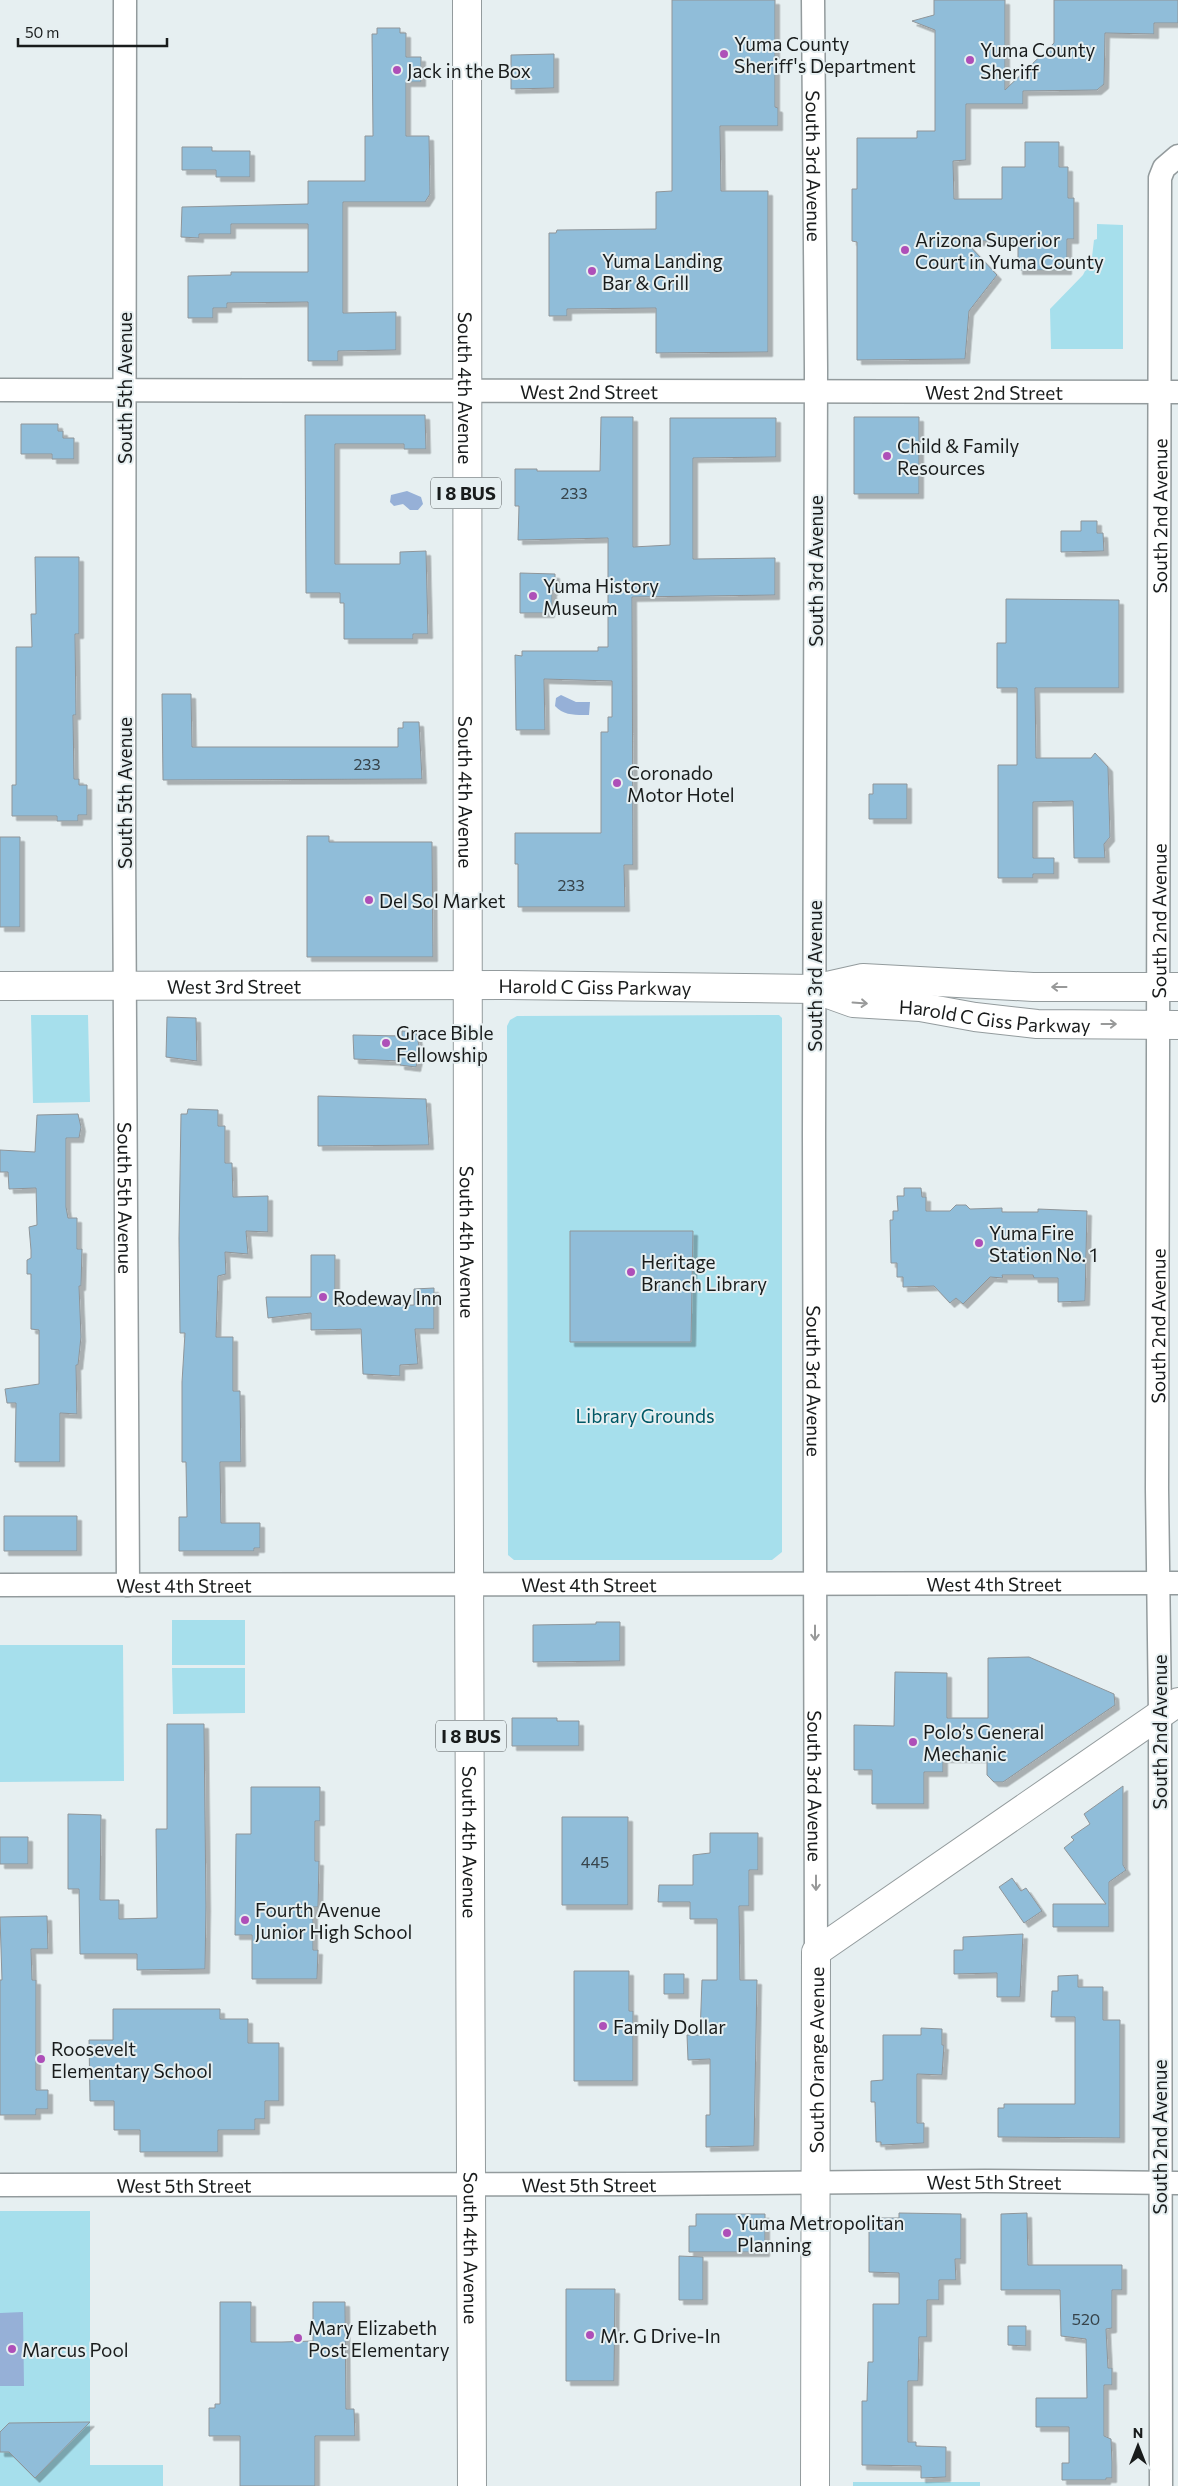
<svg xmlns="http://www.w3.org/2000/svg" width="1178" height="2486" font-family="Commissioner,sans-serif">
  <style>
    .green { fill: #a6dfec }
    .water { fill: #96b0d7 }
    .building { fill: #90bdd9; stroke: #8f9599; filter: url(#shadow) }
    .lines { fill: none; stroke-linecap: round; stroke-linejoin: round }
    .street-casing { stroke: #939b9d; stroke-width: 25 }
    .secondary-casing { stroke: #939b9d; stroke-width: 30 }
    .primary-casing { stroke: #939b9d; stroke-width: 30 }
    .street { stroke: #fff; stroke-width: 22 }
    .secondary { stroke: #fff; stroke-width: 28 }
    .primary { stroke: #fff; stroke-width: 28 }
    .oneway { stroke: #989999 }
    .poi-dot { fill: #ae4fb8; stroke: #e6eff1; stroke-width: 2 }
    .labels { text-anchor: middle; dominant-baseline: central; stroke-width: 4; stroke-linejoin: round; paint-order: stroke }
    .number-label { font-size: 16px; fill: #37444b }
    .shield { fill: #e6eff1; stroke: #565b5c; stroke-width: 1 }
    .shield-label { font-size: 18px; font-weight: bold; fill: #191c1c }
    .poi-label { font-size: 19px; fill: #191c1c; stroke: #e6eff1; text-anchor: start }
    .street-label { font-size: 19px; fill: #191c1c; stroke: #e6eff1 }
    .park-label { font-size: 19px; fill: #005866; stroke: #e6eff1 }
  </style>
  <defs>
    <filter id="shadow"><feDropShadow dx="4.5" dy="4.5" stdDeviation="0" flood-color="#0004"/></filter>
  </defs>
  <rect width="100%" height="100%" fill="#e6eff1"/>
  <path class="green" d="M1097,224l26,1v124h-72l-1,-40 33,-34 9,-18 2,-17 3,-1z
    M31,1015h57l2,87 -57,1z
    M779,1015l3,3v534l-10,8h-258l-6,-5 -1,-529 3,-6 7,-4z
    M172,1620h73v45h-73z
    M0,1645h123l1,136 -124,1z
    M172,1668h73v45l-72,1z
    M0,2211h90v254h73v21h-163z
    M853,2482h127v4h-127z"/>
  <path class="water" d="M407,491l14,6 2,7 -5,6h-8l-7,-6 -9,2 -4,-4 1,-7z
    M561,695l15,7h14l-1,13c-12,0 -25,1 -34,-9l1,-8z
    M23,2312l1,74h-24v-73z"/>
  <path class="building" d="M672,0h103v107l3,1v18h-58l1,65h47v161l-112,1v-45l-89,1v7h-18v-83h7l1,-3 99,-1v-37l16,-1z
    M934,0h71v90l49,-47v-43h124v23h-24v11l-49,-1 -1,51 -7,6 -74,1v13h-57v56l-13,1 1,38h48v-32h23v-25h34v25h9v31h6v41h-7v31h-49v-29h-53l32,34 -28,36 -4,48 -108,1v-118l-5,-1v-52h5v-51h60v-7h18v-101l-23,-9 22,-6z
    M377,28h23v5h6v24h15v25h-15v54h23l1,58 -5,8h-82v111l53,-1v38l-58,1v10h-30v-59l-81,1v5h-14v10h-25v-42l43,-1v-3h77v-48h-77v10h-32v4l-18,-1 1,-30 126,-3v-23h57v-45h8l-1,-102h5z
    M554,54v34l-43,1v-34z
    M182,147h30v4h38v26h-34v-7h-34z
    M305,415h120l1,34h-22v-5h-69v120h65v-12l26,-1 2,83h-15v5h-69v-36h-4v-10h-34z
    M601,417h32v130l37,-2v-127h106v39l-83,1v101l82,-1v37l-143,2 1,268h-9l1,42h-107v-43h-3v-31h86v-101h7v-15h4v-36l-68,-2 1,51h-29l-1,-75 7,1v-5h76v-4h10v-109l-90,2 1,-34h-4v-37h22v2h63z
    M854,417h65v77h-65z
    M21,424h37v7h5v7h11v21h-22v-5h-31z
    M1081,521h16v12h6l1,18 -43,1v-21h20z
    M35,557h44v77h-4l1,81h-3l1,64h5v6h8v30h-9v6h-21v-5h-45v-31h4v-138h16l-1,-33h5z
    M520,573l35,1v15l-3,2v18l-2,1v3h-30z
    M1006,599l113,1v88h-84l1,70h55l4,-5 13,14 2,70 -6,7 1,14h-31l-1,-57 -40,1v56h21v16h-21v4h-35v-113h19v-77h-20v-45h9z
    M162,694h29l1,53h206v-19h5v-6h16l3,57 -259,1z
    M873,784h34v35h-38v-25h4z
    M307,836h22v6h103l1,115h-126z
    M0,837h20v90h-20z
    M167,1017l29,1 1,43 -31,-4z
    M402,1031l14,1 4,18 -4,17 -16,-2v-4l-46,-2 -1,-24 49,1z
    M318,1096l108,3 3,46 -111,1z
    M188,1109l30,1v16h7v37h7l1,34 35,-1v36l-22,-1 2,23 -23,-2 1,22 -8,2 -2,61h17v54h7l1,71h-21l1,61h39v25h-6v3h-75v-34h8l-1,-55h-4v-80l3,-49h-5l-1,-95 2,-124h6z
    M78,1114l3,13 -2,11h-13v69l2,11h9v31h5l-1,37h-2l2,51 -3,28h-2l1,49 -17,-1v49h-45l1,-59h-9l-2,-14 34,-5v-54l-8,-1v-55h-4v-14l4,-2v-8l-2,-23 8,-2 -1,-37 -27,1 -1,-17h-8v-22l35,2 2,-37z
    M904,1188h17l1,9h4v14h24l6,-6h10l4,4 32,-1v4h36v-3l49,2 -2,90 -27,1v-24h-24l-1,-3h-31l1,3 -13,-1 -27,27 -7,-6 -6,5 -16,-17 -31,1v-10h-6v-14h-6l-1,-43h3v-9h5l-1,-15h7z
    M570,1231h123l-2,111h-121z
    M311,1255h24v51l79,-1v-16l20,-1v41h-19l3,35 -18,1v11l-37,-2 -2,-45 -50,1v-17l-43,5 -2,-21h45z
    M4,1516h73v35h-73z
    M596,1622h24v39l-87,1v-37l63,-1z
    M1029,1657l85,37 1,11 -112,77h-9l-7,-7v-17h-44v14h-19v32h-52v-34h-18v-45l40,1 1,-54 52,1v45h41v-60z
    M512,1718h45v3h22v25h-67z
    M167,1724h37l2,183 -1,62 -68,1v-16h-57l-1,-65h-11v-75l33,1 -1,85h19v19l38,-1 -1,-89h11z
    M1123,1786v79l3,5 -17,12v45h-56v-23h53l-42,-56 10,-8 -3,-3 19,-13 -6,-10z
    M251,1787h69v34h-5v40h4l-1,46h-5v43h5l-1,29h-65v-44h-17l1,-101h15z
    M562,1817h66v88h-66z
    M710,1833h48v37h-9v36h-10l1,74h17l-3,166 -48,1v-32h4v-56l-22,1 -1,-25h13l2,-55h15v-61h-27v-17h-32l1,-17h34v-30l17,-2z
    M0,1837h28v27h-28z
    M1012,1878l9,13 5,-3 16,23 -18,12 -25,-36z
    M47,1916l1,33h-17l1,31h4v110h12v19h-12v6h-36v-135h2l-2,-63z
    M1023,1934l-3,63h-23v-24l-43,1v-24h9v-13z
    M574,1971h55v40h4v70h-59z
    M664,1974h20v20h-20z
    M1078,1975v12h25v33h17v118l-122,-1v-29h6v-4h71v-87h-24l1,-26h6v-15z
    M113,2009h107v10h28v24h31v58h-14v18h-10v11h-37v22h-78v-22h-26v-29h-24l-1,-61h24z
    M921,2028l21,1v16h2l-2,30 -25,-1v49h7v20l-43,2v-3h-5l-1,-40h-4v-21l12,-1v-45h38z
    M899,2213l62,1v45h-6l1,21h-17v20h-12v37h-8l-1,44h-10v61h8v4l30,1v30l-25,1v-12l-59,-1v-64h5l1,-39h5v-58h26v-31l-30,-1v-54h30z
    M1027,2213l1,52h94v25h-10v38l-6,1 2,39h4v17h-8v51l7,3 1,23v16h-6v2h-44v-17h7v-36h-33v-29h51l-1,-59 -25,-3 -1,-46h-59v-76z
    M696,2214h69v38h-76v-26h7z
    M679,2256l24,1v43h-24z
    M566,2289h49l-1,92h-48z
    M220,2302h31v40h31l31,-1v-39h32l1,107h8l1,27h-40v50h-75v-50h-31v-28h6v-4h5z
    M1008,2326h18v20l-18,-1z
    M90,2422l-55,56 -26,-26h-9v-20l9,-9z"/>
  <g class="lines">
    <defs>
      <g id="street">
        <path id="s1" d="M125,0l-1,843 4,742"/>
        <path id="s2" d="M813,0l3,370 -2,765 2,817"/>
        <path id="s3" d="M0,390l1178,2"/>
        <path id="s4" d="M0,1585l1178,-2"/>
        <path id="s5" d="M0,2185l645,-1 340,-3 193,2"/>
        <path id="s6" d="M1161,2486l-1,-771 -3,-226 3,-1311 4,-10 14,-12"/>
      </g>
      <g id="secondary">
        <path id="s7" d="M0,986l507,-1 307,4 49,-11 170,9h145"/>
        <path id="s8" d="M814,989l39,14 67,4 55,10 62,7 141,1"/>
        <path id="s9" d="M815,2486l1,-534 362,-250"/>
      </g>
      <g id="primary">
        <path id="s10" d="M467,0c-4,829 5,1657 5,2486"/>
      </g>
    </defs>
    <use href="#street" class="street-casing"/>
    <use href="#secondary" class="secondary-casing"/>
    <use href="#primary" class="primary-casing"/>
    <use href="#street" class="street"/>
    <use href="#secondary" class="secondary"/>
    <use href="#primary" class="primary"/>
  </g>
  <defs><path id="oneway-shaft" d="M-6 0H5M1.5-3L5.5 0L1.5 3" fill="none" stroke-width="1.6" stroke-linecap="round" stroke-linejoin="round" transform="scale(1.25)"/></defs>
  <g class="oneway">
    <use href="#oneway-shaft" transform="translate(1059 987) rotate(180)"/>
    <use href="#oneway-shaft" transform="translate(860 1003) rotate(4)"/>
    <use href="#oneway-shaft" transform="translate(1109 1024)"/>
    <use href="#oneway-shaft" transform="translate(815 1633) rotate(90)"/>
    <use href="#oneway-shaft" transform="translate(816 1883) rotate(90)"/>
  </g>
  <g class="poi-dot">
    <circle cx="724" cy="54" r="5"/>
    <circle cx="970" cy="60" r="5"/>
    <circle cx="397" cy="70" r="5"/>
    <circle cx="905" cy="250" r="5"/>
    <circle cx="592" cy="271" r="5"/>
    <circle cx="887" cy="456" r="5"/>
    <circle cx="533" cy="596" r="5"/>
    <circle cx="617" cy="783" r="5"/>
    <circle cx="369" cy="900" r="5"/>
    <circle cx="386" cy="1043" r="5"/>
    <circle cx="979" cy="1243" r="5"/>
    <circle cx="631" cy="1272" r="5"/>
    <circle cx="323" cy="1297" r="5"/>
    <circle cx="913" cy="1742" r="5"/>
    <circle cx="245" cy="1920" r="5"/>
    <circle cx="603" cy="2026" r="5"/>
    <circle cx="41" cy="2059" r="5"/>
    <circle cx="727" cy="2233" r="5"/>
    <circle cx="590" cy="2335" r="5"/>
    <circle cx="298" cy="2338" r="5"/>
    <circle cx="12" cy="2349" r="5"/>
  </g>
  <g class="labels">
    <g class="number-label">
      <text x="574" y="492">233</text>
      <text x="367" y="763">233</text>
      <text x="571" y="884">233</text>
      <text x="595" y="1861">445</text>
      <text x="1086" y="2318">520</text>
    </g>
    <g class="shield">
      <rect x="431" y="477.5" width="70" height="31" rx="4"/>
      <rect x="436" y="1720.5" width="70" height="31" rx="4"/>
    </g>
    <g class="shield-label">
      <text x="466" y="493">I 8 BUS</text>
      <text x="471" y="1736">I 8 BUS</text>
    </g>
    <g class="poi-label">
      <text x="734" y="43">Yuma County<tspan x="734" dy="22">Sheriff's Department</tspan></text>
      <text x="980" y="49">Yuma County<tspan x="980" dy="22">Sheriff</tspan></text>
      <text x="407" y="70">Jack in the Box</text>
      <text x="915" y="239">Arizona Superior<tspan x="915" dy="22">Court in Yuma County</tspan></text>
      <text x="602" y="260">Yuma Landing<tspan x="602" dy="22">Bar &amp; Grill</tspan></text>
      <text x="897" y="445">Child &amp; Family<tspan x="897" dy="22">Resources</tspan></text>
      <text x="543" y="585">Yuma History<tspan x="543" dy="22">Museum</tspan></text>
      <text x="627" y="772">Coronado<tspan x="627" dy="22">Motor Hotel</tspan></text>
      <text x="379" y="900">Del Sol Market</text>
      <text x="396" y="1032">Grace Bible<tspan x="396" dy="22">Fellowship</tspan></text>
      <text x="989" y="1232">Yuma Fire<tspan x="989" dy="22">Station No. 1</tspan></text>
      <text x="641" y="1261">Heritage<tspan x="641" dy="22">Branch Library</tspan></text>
      <text x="333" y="1297">Rodeway Inn</text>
      <text x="923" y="1731">Polo’s General<tspan x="923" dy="22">Mechanic</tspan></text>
      <text x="255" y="1909">Fourth Avenue<tspan x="255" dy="22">Junior High School</tspan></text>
      <text x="613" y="2026">Family Dollar</text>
      <text x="51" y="2048">Roosevelt<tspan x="51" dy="22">Elementary School</tspan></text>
      <text x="737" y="2222">Yuma Metropolitan<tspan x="737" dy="22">Planning</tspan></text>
      <text x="308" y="2327">Mary Elizabeth<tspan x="308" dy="22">Post Elementary</tspan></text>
      <text x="600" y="2335">Mr. G Drive-In</text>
      <text x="22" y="2349">Marcus Pool</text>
    </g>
    <g class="street-label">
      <text stroke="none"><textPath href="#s2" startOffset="166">South 3rd Avenue</textPath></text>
      <text transform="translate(124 388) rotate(-90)">South 5th Avenue</text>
      <text stroke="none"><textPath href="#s10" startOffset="388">South 4th Avenue</textPath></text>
      <text stroke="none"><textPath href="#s3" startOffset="589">West 2nd Street</textPath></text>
      <text stroke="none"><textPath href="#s3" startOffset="994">West 2nd Street</textPath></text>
      <text stroke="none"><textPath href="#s6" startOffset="1970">South 2nd Avenue</textPath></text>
      <text transform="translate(815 571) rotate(-90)">South 3rd Avenue</text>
      <text transform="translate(124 793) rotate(-90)">South 5th Avenue</text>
      <text stroke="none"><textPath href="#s10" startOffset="792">South 4th Avenue</textPath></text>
      <text stroke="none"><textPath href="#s6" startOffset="1565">South 2nd Avenue</textPath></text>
      <text transform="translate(814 976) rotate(-90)">South 3rd Avenue</text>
      <text stroke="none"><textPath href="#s7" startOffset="234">West 3rd Street</textPath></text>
      <text stroke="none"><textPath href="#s7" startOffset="595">Harold C Giss Parkway</textPath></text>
      <text stroke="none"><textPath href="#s8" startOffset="184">Harold C Giss Parkway</textPath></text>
      <text stroke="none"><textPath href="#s1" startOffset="1198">South 5th Avenue</textPath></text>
      <text stroke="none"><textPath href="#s10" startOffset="1242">South 4th Avenue</textPath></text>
      <text stroke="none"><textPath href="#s6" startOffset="1160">South 2nd Avenue</textPath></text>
      <text stroke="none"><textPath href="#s2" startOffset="1381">South 3rd Avenue</textPath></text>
      <text stroke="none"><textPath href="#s4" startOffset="994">West 4th Street</textPath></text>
      <text stroke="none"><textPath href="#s4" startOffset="184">West 4th Street</textPath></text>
      <text stroke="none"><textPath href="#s4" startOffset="589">West 4th Street</textPath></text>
      <text transform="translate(1159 1732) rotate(-90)">South 2nd Avenue</text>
      <text stroke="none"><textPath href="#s2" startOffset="1786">South 3rd Avenue</textPath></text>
      <text stroke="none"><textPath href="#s10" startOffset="1842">South 4th Avenue</textPath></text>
      <text stroke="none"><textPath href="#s9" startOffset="426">South Orange Avenue</textPath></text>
      <text transform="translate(1159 2137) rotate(-90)">South 2nd Avenue</text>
      <text stroke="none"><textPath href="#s5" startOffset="994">West 5th Street</textPath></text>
      <text stroke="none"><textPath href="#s5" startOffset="589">West 5th Street</textPath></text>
      <text stroke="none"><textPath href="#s5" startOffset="184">West 5th Street</textPath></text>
      <text stroke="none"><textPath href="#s10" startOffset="2248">South 4th Avenue</textPath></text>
    </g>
    <g class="park-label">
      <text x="645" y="1415">Library Grounds</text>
    </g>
  </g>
  <g transform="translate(1138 2446)" stroke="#e6eff1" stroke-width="4" paint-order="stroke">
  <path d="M0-4L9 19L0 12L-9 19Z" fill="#191c1c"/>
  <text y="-8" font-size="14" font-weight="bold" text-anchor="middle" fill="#191c1c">N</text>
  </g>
  <path d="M18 38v8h149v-8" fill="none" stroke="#191c1c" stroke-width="2.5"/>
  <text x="25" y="38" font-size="15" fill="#191c1c" stroke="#e6eff1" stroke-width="4" paint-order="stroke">50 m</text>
</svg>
